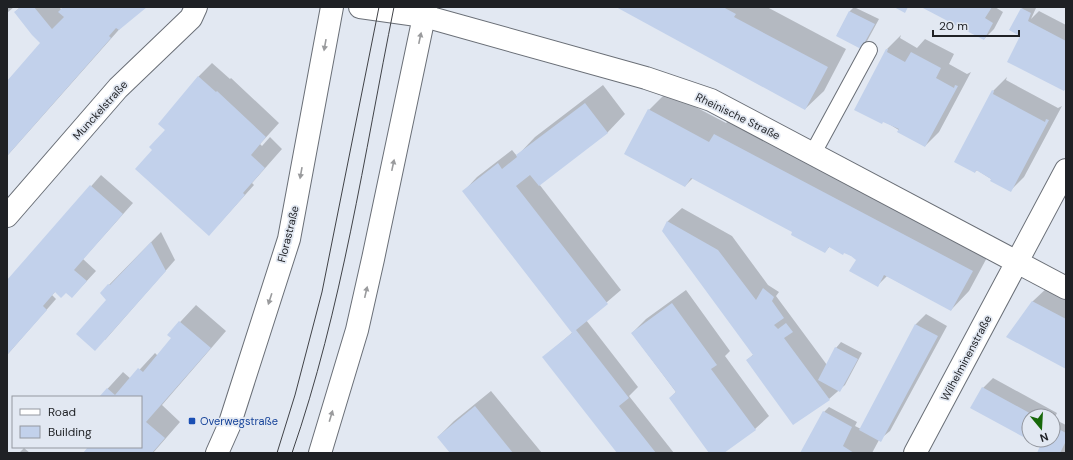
<svg xmlns="http://www.w3.org/2000/svg" width="1073" height="460" font-family="'DM Sans',sans-serif">
  <style>
    .shadow { fill: #0003 }
    .building { fill: #c2d1eb }
    .lines { fill: none; stroke-linecap: round; stroke-linejoin: round }
    .lane-casing { stroke: #6a6f77; stroke-width: 18 }
    .street-casing { stroke: #6a6f77; stroke-width: 24 }
    .secondary-casing { stroke: #6a6f77; stroke-width: 24 }
    .lane { stroke: #fff; stroke-width: 16 }
    .street { stroke: #fff; stroke-width: 22 }
    .secondary { stroke: #fff; stroke-width: 22 }
    .tram { stroke: #414348; stroke-width: 1 }
    .oneway { fill: #9a9b9d }
    .transit-dot { fill: #1a4fb4; stroke: #e2e8f2; stroke-width: 1.5 }
    .labels { text-anchor: middle; dominant-baseline: central; stroke-width: 3.5; stroke-linejoin: round; paint-order: stroke }
    .street-label { font-size: 11px; fill: #1f2125; stroke: #e2e8f2 }
    .transit-label { font-size: 11px; fill: #164399; stroke: #e2e8f2; text-anchor: start }
  </style>
  <rect width="100%" height="100%" fill="#e2e8f2"/>
  <path class="shadow" d="M7,7h7l-7,6z
    M20,7h39l3,3 3,-3h81l-22,17 -117,132v-74l35,-39 -27,-31z
    M618,7h149l79,42 -22,42 -19,18z
    M854,7l25,12 -13,24 -5,5 -24,-13 13,-24z
    M923,7h72l8,5 -9,17 -10,10z
    M1023,7l13,1 -5,11 8,-8 27,14v63l-2,2 -43,-54 -11,-6z
    M901,35l-1,3 17,10 8,-9 29,15 -5,10 18,10 4,-2 -32,60 -14,14 -41,-25 3,-72z
    M212,63l18,16 1,-1 48,45 -19,21 2,2 8,-9 12,12 -30,34 2,2 -35,39 -66,-74 45,-73z
    M1007,77l-1,3 52,28 4,-2 -38,71 -14,14 -33,-21 -2,2 18,-81z
    M603,85l22,29 -18,19 -68,51 82,106 -35,30 52,67 -9,9 45,57h-55l-75,-96 29,-25 -109,-141 13,-14 35,-27 5,6 18,-19z
    M667,92l59,31 8,-7 256,136 -21,39 -18,19 -64,-34 -9,9 -21,-26 -12,-7 -15,-6 -5,6 -31,-20 -101,-54 -8,8 -36,-76z
    M101,175l32,28 -50,56 13,12 -24,26 -6,-5h-11l-3,3 4,4 -49,56v-73z
    M682,208l50,28 36,49 11,7 -3,4 51,69 9,-17 5,-6 21,11 -17,32 -16,14 -82,-39 7,-6 -91,-123 5,-10z
    M161,232l14,28 -70,80 3,-40 -7,-7z
    M1049,286l17,9v73l-34,-66z
    M686,290l44,61 -5,5 44,60 -14,13 -33,24h-12l-40,-55 6,-6 -44,-59 14,-14z
    M196,305l30,26 -64,74 18,17 -27,31h-69l6,-6h51v-50h-41l23,-25 8,7 24,-26 3,3 15,-18 -5,-3z
    M926,314l21,12 -57,105 -11,9 -7,13h-70l22,-41 5,-5 28,15 -2,4 6,3 55,-105z
    M993,378l64,35 -3,6 12,6v28h-28l3,-7 -11,-6h23v-24h-24v23l-46,-51z
    M491,391l51,62h-91l-13,-16 16,-16z
    M24,448l6,5h-11z"/>
  <path class="building" d="M21,7h13l18,22 12,-12 -6,-5 5,-5h84l-28,23 -3,-2 -7,8 2,2 -104,118v-75l33,-38 -8,-8 -18,-23z
    M616,7h107l13,7 -2,3 94,50 -23,43z
    M894,7h14l-3,6z
    M921,7h71l-7,11 8,5 -9,17z
    M1021,8l10,5 -3,8 38,20v46l-2,4 -57,-29 13,-26 -11,-6z
    M849,11l26,13 -14,25 -25,-13z
    M886,49h2l-1,3 18,10 6,-10 30,16 -5,10 18,10 1,-3 3,1 -33,61 -28,-15 2,-3 -16,-7 -1,2 -28,-14z
    M198,76l18,16 1,-1 49,46 -15,18 14,13 -22,25 2,2 -36,41 -74,-67 17,-19 -3,-3 16,-17 -7,-6z
    M992,90l2,1 -1,3 52,28 1,-3 3,1 -38,72 -21,-11 1,-2 -15,-9 -1,3 -21,-11z
    M585,103l23,30 -69,53 -9,-11 -14,11 92,118 -32,26 53,68 -10,8 37,47h-39l-75,-96 30,-24 -110,-142 36,-28 4,6 15,-12 -1,-2z
    M648,109l61,33 5,-8 259,137 -22,40 -67,-36 -6,12 -29,-16 7,-11 -5,-4 -7,-3 -1,2 -14,-8 -4,6 -34,-18 1,-3 -101,-54 -6,9 -61,-33z
    M90,185l33,29 -49,56 13,11 -15,17 -6,-5 -5,5 -6,-6 -12,14 4,4 -40,45v-75z
    M667,221l51,29 38,50 7,-12 11,9 -2,4 12,17 -10,7 4,4 8,-6 7,9 -9,6 46,62 -37,25 -47,-65 7,-5 -91,-124z
    M151,242l15,29 -71,80 -19,-17 30,-34 -6,-7 8,-9 2,1z
    M1032,301l34,18v50l-60,-32z
    M672,303l45,62 -6,4 45,61 -32,23h-15l-40,-55 7,-6 -45,-59z
    M179,321l32,27 -65,74 19,16 -13,15h-69l5,-6h53v-50h-42l8,-9 8,7 23,-27 5,4 28,-34 -4,-3z
    M915,324l23,12 -57,106 -22,-12z
    M835,347l23,12 -18,33 -22,-12z
    M982,387l53,29h-6v24h24v-14l13,7v8l-6,12h-23l3,-7 -70,-38z
    M475,406l38,47h-63l-13,-16z
    M823,411l29,16 -9,19 11,7h-54z"/>
  <g class="lines">
    <defs>
      <path id="lane" d="M813,153l56,-103"/>
      <path id="street" d="M360,7l64,9 222,62 65,22 355,188
        M7,216l111,-128 73,-70 5,-11
        M915,453l151,-283"/>
      <path id="secondary" d="M217,453l12,-27 60,-187 43,-232
        M320,453l37,-123 16,-71 53,-252"/>
    </defs>
    <use href="#lane" class="lane-casing"/>
    <use href="#street" class="street-casing"/>
    <use href="#secondary" class="secondary-casing"/>
    <use href="#lane" class="lane"/>
    <use href="#street" class="street"/>
    <use href="#secondary" class="secondary"/>
    <path class="tram" d="M277,453l18,-58 27,-103 57,-285
      M292,453c50,-144 72,-297 102,-446"/>
  </g>
  <defs><path id="oneway-solid" d="M-6-.8H1V-3.2L6.5 0L1 3.2V.8H-6Z"/></defs>
  <g class="oneway">
    <use href="#oneway-solid" transform="translate(420 38) rotate(-78)"/>
    <use href="#oneway-solid" transform="translate(325 45) rotate(100)"/>
    <use href="#oneway-solid" transform="translate(393 165) rotate(-78)"/>
    <use href="#oneway-solid" transform="translate(301 173) rotate(100)"/>
    <use href="#oneway-solid" transform="translate(366 292) rotate(-77)"/>
    <use href="#oneway-solid" transform="translate(270 299) rotate(108)"/>
    <use href="#oneway-solid" transform="translate(331 416) rotate(-73)"/>
  </g>
  <rect class="transit-dot" x="188" y="417" width="8" height="8" rx="2"/>
  <g class="labels">
    <g class="street-label">
      <text transform="translate(100 110) rotate(-48)">Munckelstraße</text>
      <text transform="translate(738 116) rotate(26)">Rheinische Straße</text>
      <text transform="translate(288 234) rotate(-76)">Florastraße</text>
      <text transform="translate(966 358) rotate(-62)">Wilhelminenstraße</text>
    </g>
    <g class="transit-label">
      <text x="200" y="421">Overwegstraße</text>
    </g>
  </g>
  <rect width="1073" height="460" fill="none" stroke="#1f2125" stroke-width="16"/>
  <rect x="12" y="396" width="130" height="52" fill="#e2e8f2" stroke="#9498a0"/>
  <rect x="20" y="409" width="20" height="6" fill="#ffffff" stroke="#9498a0"/>
  <text x="48" y="416" font-size="12" fill="#1f2125">Road</text>
  <rect x="20" y="426" width="20" height="12" fill="#c2d1eb" stroke="#9498a0"/>
  <text x="48" y="436" font-size="12" fill="#1f2125">Building</text>
  <g transform="translate(1041 428) rotate(162)"><circle r="19" fill="#e2e8f2" stroke="#9498a0"/>
  <path d="M0-3L7 15L0 10L-7 15Z" fill="#17680a"/>
  <text y="-6" font-size="11" font-weight="bold" text-anchor="middle" fill="#1f2125">N</text>
  </g>
  <path d="M933 30v6h86v-6" fill="none" stroke="#1f2125" stroke-width="2"/>
  <text x="939" y="30" font-size="12" fill="#1f2125" stroke="#e2e8f2" stroke-width="3" paint-order="stroke">20 m</text>
</svg>
